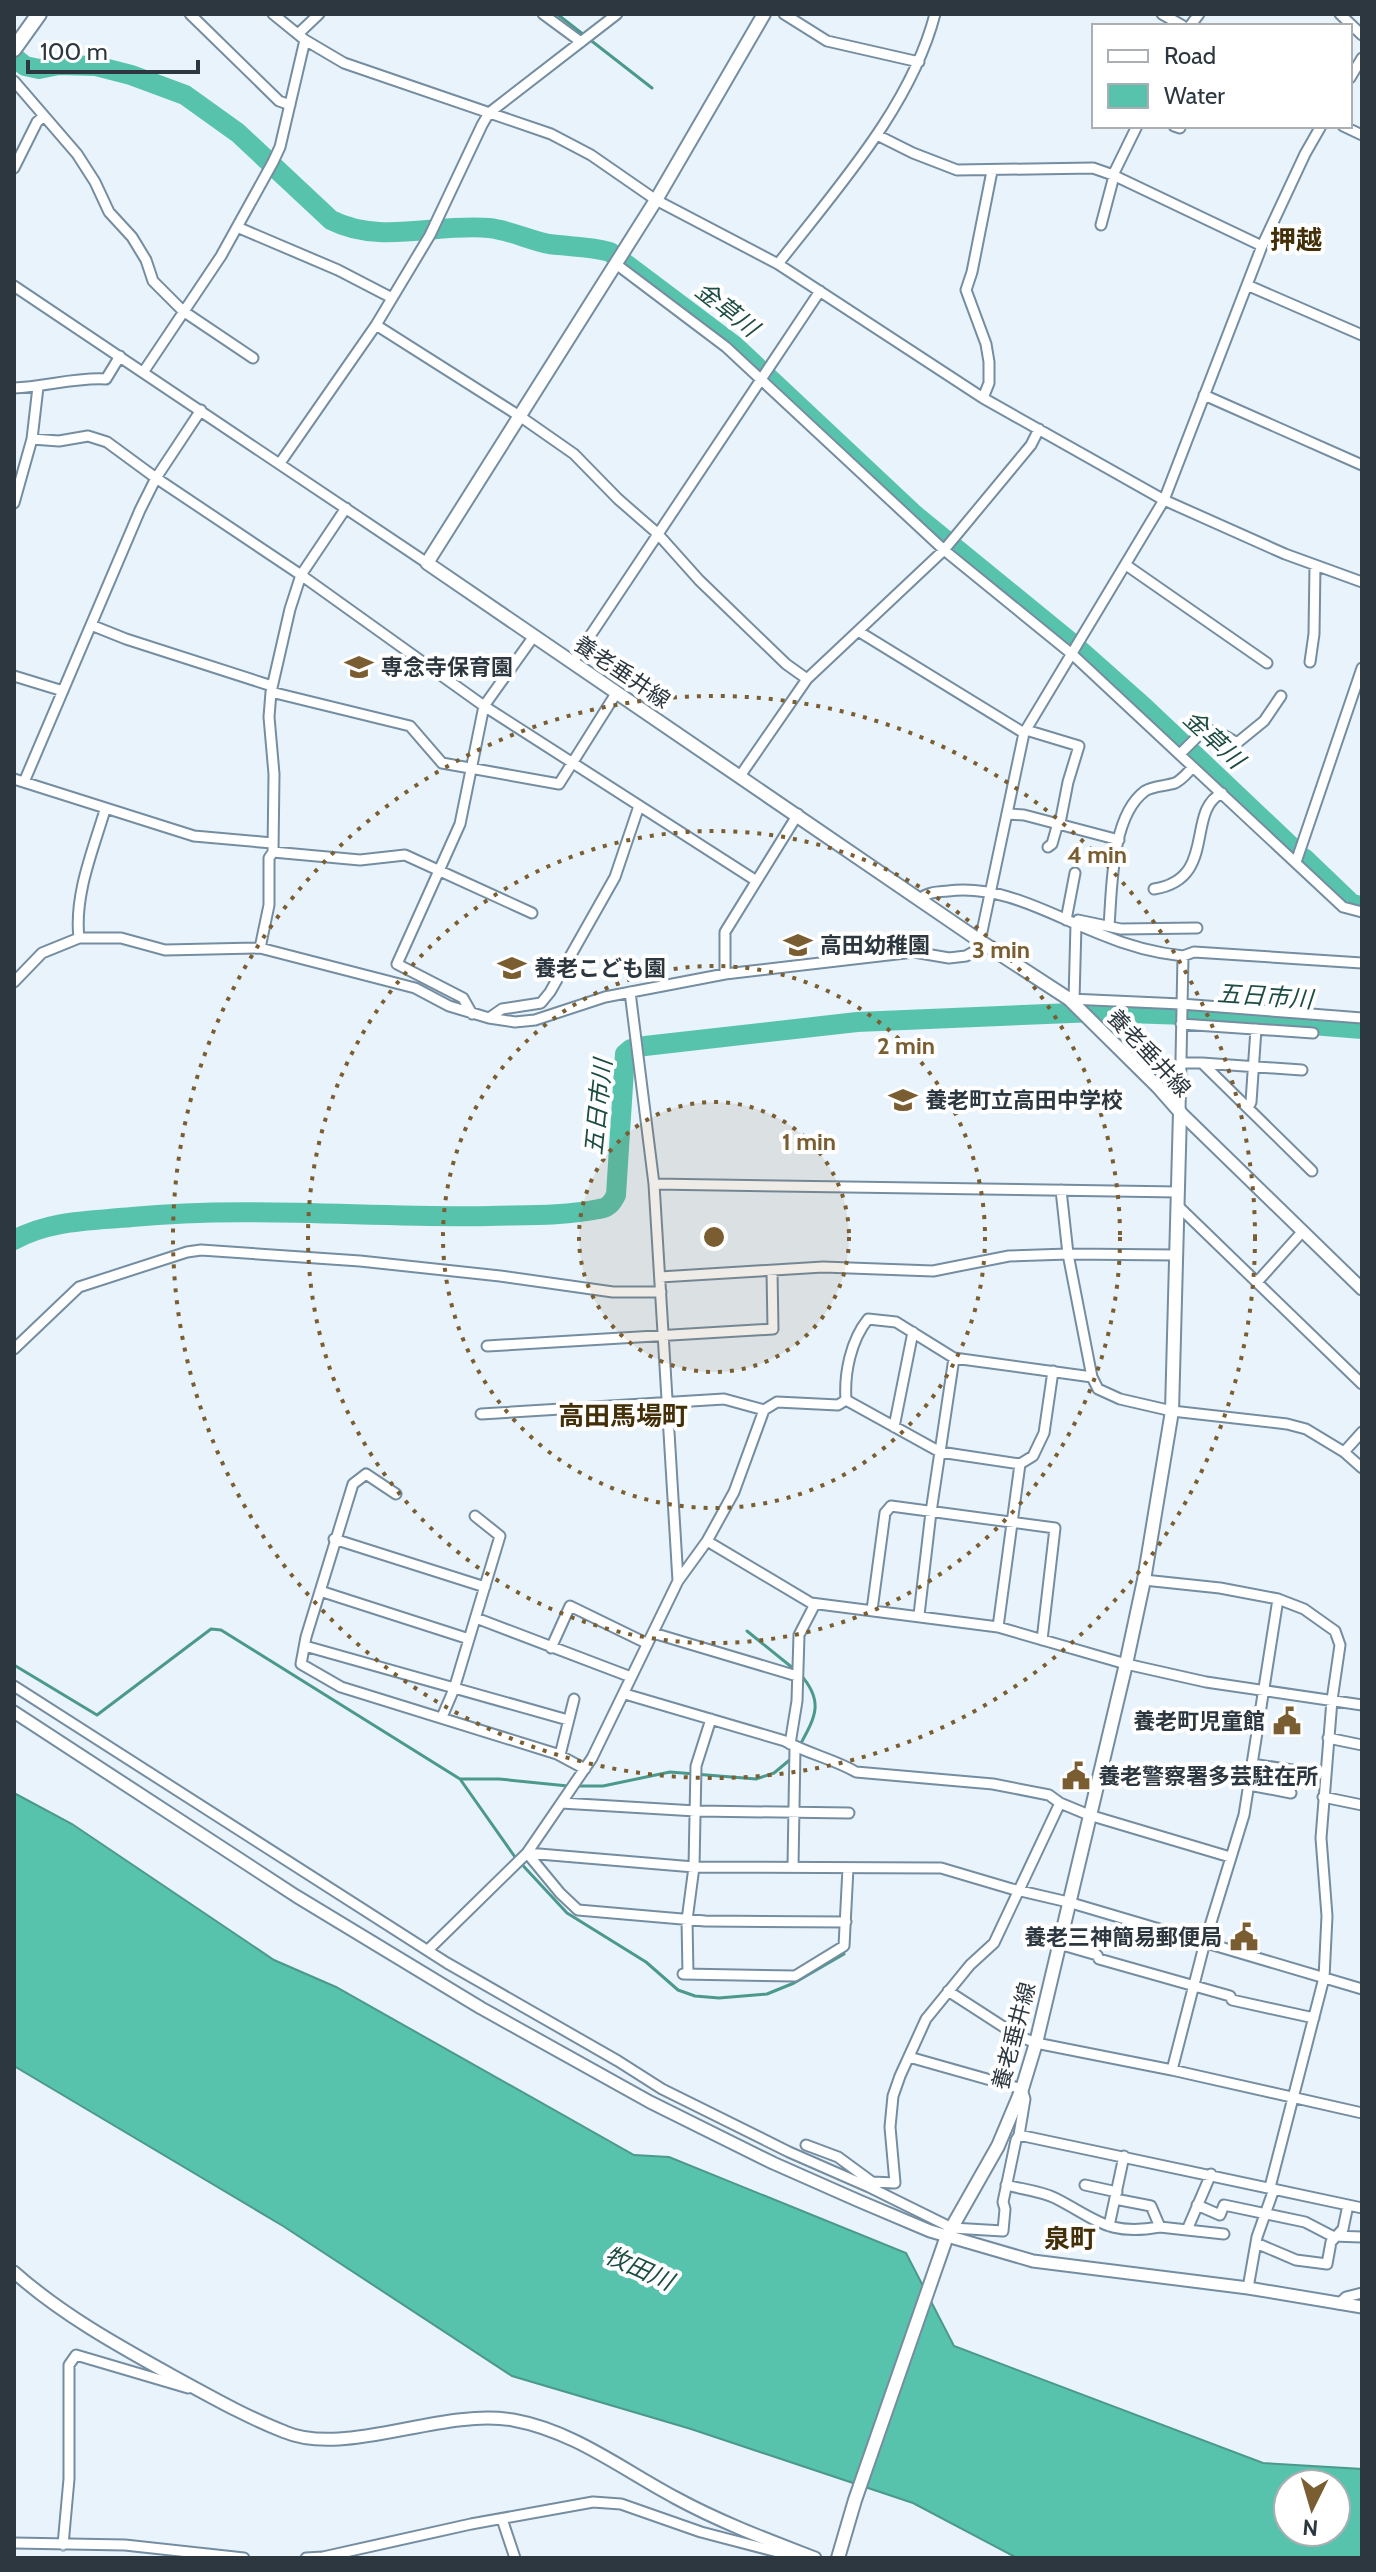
<svg xmlns="http://www.w3.org/2000/svg" width="1376" height="2572" font-family="Cabin,'Noto Sans JP',sans-serif">
  <style>
    .water { fill: #58c3ad; stroke: #4b998c; stroke-width: 2; fill-rule: evenodd }
    .lines { fill: none; stroke-linecap: round; stroke-linejoin: round }
    .stream { stroke: #4b998c; stroke-width: 3 }
    .river { stroke: #58c3ad; stroke-width: 20 }
    .minor-casing { stroke: #758da1; stroke-width: 13 }
    .tertiary-casing { stroke: #758da1; stroke-width: 15 }
    .secondary-casing { stroke: #758da1; stroke-width: 16 }
    .primary-casing { stroke: #758da1; stroke-width: 18 }
    .minor { stroke: #fff; stroke-width: 9 }
    .tertiary { stroke: #fff; stroke-width: 11 }
    .secondary { stroke: #fff; stroke-width: 12 }
    .primary { stroke: #fff; stroke-width: 14 }
    .ring { fill: none; stroke: #7a5e31; stroke-width: 4; stroke-dasharray: 4 8 }
    .labels { text-anchor: middle; dominant-baseline: central; stroke-width: 8; stroke-linejoin: round; paint-order: stroke }
    .poi-label { font-size: 22px; font-weight: bold; fill: #2c373f; stroke: #fff; text-anchor: start }
    .street-label { font-size: 22px; fill: #2c373f; stroke: #fff }
    .water-label { font-size: 24px; font-style: italic; fill: #1d4c42; stroke: #fff }
    .quarter-label { font-size: 26px; font-weight: bold; fill: #432f08; stroke: #fff }
    .centre { fill: #7a5e31; stroke: #fff; stroke-width: 4 }
    .ring-label { font-size: 24px; text-anchor: middle; font-weight: bold; fill: #7a5e31; stroke: #fff; stroke-width: 8; stroke-linejoin: round; paint-order: stroke }
  </style>
  <rect width="100%" height="100%" fill="#e9f3fc"/>
  <path class="water" d="M14,1793l58,31 202,136 62,27 298,168 35,2 237,96 48,93 309,117 99,6v89h-345l-104,-55 -222,-74 -179,-53 -229,-150 -269,-160zM1288,2484h48v48h-48z"/>
  <g class="lines">
    <path class="stream" d="M557,14l95,74
      M747,1631l47,38
      M14,1665l83,50 114,-86 10,1 239,149 55,78 52,56 79,49 32,28 17,6 24,2 48,-4 27,-11 50,-29
      M800,1674c24,27 16,42 0,71
      M460,1779h39l69,7
      M576,1786h27l67,-14 86,7 18,-6 18,-15"/>
    <path class="river" d="M14,57l11,9 14,3 20,-4 37,1 35,9 54,20 53,38 93,87c49,25 105,3 158,8 20,2 40,12 60,16 21,3 40,2 61,8l125,94 180,169 158,129 71,63 151,143
      M1304,858l48,46 10,2
      M14,1240c37,-20 77,-19 118,-23 119,-11 238,1 358,-1 35,-1 74,0 109,-7 9,-1 13,-6 17,-14l9,-141 6,-5 14,-3 212,-24 239,-10 91,3 175,14"/>
    <defs>
      <path id="minor" d="M190,14l89,87 11,4
        M273,14l32,26 39,23 207,71 40,21 65,45 122,64 205,134 181,102 121,54 77,28
        M543,14l38,28
        M784,14l43,27 92,21
        M1162,14l21,12
        M1340,14l22,21
        M1190,26l9,-12
        M298,34l21,-20
        M1350,78l12,-20
        M14,81l63,73 18,28 14,30 23,25 14,23 7,21 30,30 70,47
        M1174,126l6,2
        M1343,126l19,9
        M877,135l36,18 44,17 136,-2 20,7 24,-49
        M14,168l23,-46 6,-5
        M1113,175l149,71
        M1101,225l13,-49
        M237,227l101,43 54,28
        M616,264l110,83 218,203 129,105 270,252 19,5
        M778,264c58,-75 133,-157 157,-250
        M1247,285l115,50
        M14,286l413,277
        M376,325l145,92 53,37 44,45 39,34 42,47 87,84 21,15
        M144,371l77,-115 52,-94 7,-15 25,-107
        M14,388c31,-1 61,-11 92,-9l14,-23
        M1204,395l158,70
        M983,398l6,-15v-21l-3,-18 -20,-54 6,-18 20,-101
        M32,439l27,2 29,-5 19,6 49,36 145,97 183,131 271,174
        M280,463l96,-138 54,-90 52,-110 7,-12 128,-99
        M14,503l18,-64 6,-52
        M1126,565l141,98
        M91,625l35,14 146,47
        M858,631l166,102
        M1310,662l4,-28 1,-69
        M572,663l248,-372
        M14,676l49,15
        M271,692l139,34 32,37 117,21 58,-92
        M1026,730l53,16 -11,36 -8,41
        M1180,754l23,-23c12,-3 24,6 34,12l27,-22 17,-25
        M740,776l67,-97 137,-129 87,-105 8,-16
        M14,779l180,57 78,7
        M24,782l116,-272 16,-32 45,-68
        M1008,814l16,1 95,25
        M1048,847l4,-3 6,-21
        M273,852l87,8 45,-5 127,58
        M1296,862l66,-194
        M1154,889c64,-10 31,-78 68,-96
        M919,899c9,-7 17,-7 29,-8 54,-7 103,24 152,43 26,11 55,19 83,22l-3,156
        M1066,920l9,-47
        M1109,926c3,-38 2,-110 36,-135 8,-5 21,-5 30,-8 7,-3 13,-11 18,-16
        M79,938c-5,-43 14,-88 26,-128
        M980,941l44,-208 140,-233 98,-254 43,-92 16,-28
        M260,948l9,-43v-47l4,-6 1,-78 -5,-57 2,-25 19,-83 11,-34 45,-67
        M1183,956l11,-4 168,11
        M725,974v-42l73,-118
        M14,982l28,-29 37,-15h42l44,12 95,-2 155,40 34,18 40,12 26,4 20,-2 70,-23 120,-23 189,-22 35,6 17,-2 20,-11
        M630,992l24,192 24,397
        M1070,999l111,5 181,14
        M1074,1000l2,-76 2,-4 43,9 76,-1
        M472,1014l-9,-16 -66,-34 63,-140 24,-118 50,-70
        M489,1018l13,-9 39,-6 9,-11 65,-115 24,-71
        M1181,1024l132,9
        M1180,1063h22l110,108
        M1202,1063l100,7
        M1248,1108l3,-6 5,-73
        M654,1184l524,8
        M1061,1190l7,64 24,123 6,12 22,10 52,12 115,13 19,5 38,23 18,16
        M1177,1205l185,179
        M660,1277l163,-10 110,4 76,-15 59,-2 108,1
        M1258,1281l45,-50
        M487,1346l286,-17 -1,-58
        M14,1349l65,-62 108,-35 14,-2 159,11 140,15 113,16h48
        M846,1400c-2,-27 5,-60 22,-81l28,3 58,36 138,19
        M481,1414l243,-15 40,11
        M894,1427l19,-95
        M1344,1452l18,-20
        M396,1494l-30,-20 -13,10 -47,153 -5,27 40,23 216,67 28,15
        M334,1539l151,48
        M707,1541l104,62 187,24 128,37 80,18 156,23
        M1144,1580l76,8 58,11 26,10 31,22 5,14 -8,55 -11,138 6,78 -3,62 -54,209
        M320,1591l149,48
        M872,1610l13,-97 6,-7 164,22 -13,112
        M919,1615l12,-103 23,-154
        M476,1618l155,59
        M998,1627l22,-163
        M653,1633l144,43
        M305,1646l263,74
        M551,1648l19,-42 76,37
        M14,1686l433,277 171,98 44,28 127,63 80,35 83,41 51,3 2,-22 -2,-7 13,-62 3,-5
        M625,1694l160,47c23,13 49,18 71,31l137,12 56,11 11,8 29,12 141,42
        M442,1717l12,-28 46,-153 -25,-20
        M1328,1738l34,7
        M790,1744l7,-43 2,-66 16,-31
        M560,1755l14,-56
        M1252,1764l47,7 26,1
        M1249,1785l42,8
        M1323,1797l39,8
        M561,1803l135,8 153,2
        M527,1853l167,14 247,1 71,21 56,13 294,87
        M527,1853l33,40 18,17 127,11 141,1
        M793,1867l2,-120
        M1059,1944l38,11 2,4 131,37 2,4 82,18
        M428,1950l99,-97 65,-95 86,-177 29,-40 27,-49 30,-82 13,-8 61,3 8,-5 94,52 80,12 13,-8 11,-23 9,-62
        M683,1974l112,2 49,-30 4,-78
        M688,1974l-1,-54 7,-53 2,-101 15,-47
        M948,1991l68,44 20,8 136,27 190,43
        M909,2057l113,32 3,10 -6,36 343,73
        M1172,2070l33,-128 39,-127 34,-216
        M806,2145l32,12 34,25
        M1211,2174l-24,56 37,4
        M1006,2185c15,4 35,6 49,13 43,22 53,38 105,29
        M1085,2185l32,7
        M869,2187l3,-5 23,1 -5,-56 3,-31 7,-20 26,-57 44,-54 24,-22 66,-140
        M1115,2199l36,7 9,21 27,3
        M1197,2205l23,10 4,-10 81,17 27,14 30,1
        M1109,2226l15,-70
        M1256,2243l40,17 31,4 4,-22 12,-13 5,-24
        M1248,2288l9,-51 17,-48
        M1339,2304l7,-7 16,-4
        M502,2519l13,39
        M14,2543l111,2 119,13
        M63,2545l6,-66v-114l7,-10 112,33
        M306,2558l17,-1 148,-33 122,-22 28,2 80,28 92,24 13,-2"/>
      <path id="tertiary" d="M1180,1112l182,177
        M14,1712l282,184 185,112 169,94 123,61 86,38 71,30 103,30 215,27 114,19
        M14,2272c47,42 103,73 157,103 37,20 75,42 114,57 16,7 36,8 54,7 55,-3 120,-28 174,-19 61,11 110,50 163,78 44,24 92,42 139,60"/>
      <path id="secondary" d="M764,14l-108,186 -229,363 553,378 89,58 89,88 22,25 -8,299 -28,169 -18,84 -90,379 -14,46 -24,57 -51,90 -92,264 -17,58"/>
      <path id="primary" d="M14,49l25,-35"/>
    </defs>
    <use href="#minor" class="minor-casing"/>
    <use href="#tertiary" class="tertiary-casing"/>
    <use href="#secondary" class="secondary-casing"/>
    <use href="#primary" class="primary-casing"/>
    <use href="#minor" class="minor"/>
    <use href="#tertiary" class="tertiary"/>
    <use href="#secondary" class="secondary"/>
    <use href="#primary" class="primary"/>
  </g>
  <circle cx="714" cy="1237" r="135" fill="#7a5e31" fill-opacity=".12"/>
  <g class="ring">
    <circle cx="714" cy="1237" r="135"/>
    <circle cx="714" cy="1237" r="271"/>
    <circle cx="714" cy="1237" r="406"/>
    <circle cx="714" cy="1237" r="541"/>
  </g>
  <defs>
    <symbol id="school-bare" viewBox="-9 -9 18 18"><path d="M0-5L7-2L0 1L-7-2ZM-4 1L0 2.5L4 1V4Q0 6-4 4Z" fill="#7a5e31" stroke="#fff" stroke-width="2.5" paint-order="stroke"/></symbol>
    <symbol id="civic-bare" viewBox="-9 -9 18 18"><path d="M-.6-6.5H3V-4.5H.6V-3L4-1V1h2V6H-6V1h2V-1L-.6-3ZM-1.2 2.5V6h2.4V2.5Z" fill="#7a5e31" stroke="#fff" stroke-width="2.5" paint-order="stroke"/></symbol>
  </defs>
  <g fill-rule="evenodd">
    <use href="#school-bare" x="339" y="647" width="40" height="40"/>
    <use href="#school-bare" x="778" y="925" width="40" height="40"/>
    <use href="#school-bare" x="492" y="948" width="40" height="40"/>
    <use href="#school-bare" x="883" y="1080" width="40" height="40"/>
    <use href="#civic-bare" x="1267" y="1701" width="40" height="40"/>
    <use href="#civic-bare" x="1056" y="1756" width="40" height="40"/>
    <use href="#civic-bare" x="1224" y="1917" width="40" height="40"/>
  </g>
  <g class="labels">
    <g class="poi-label">
      <text x="381" y="667">専念寺保育園</text>
      <text x="820" y="945">高田幼稚園</text>
      <text x="534" y="968">養老こども園</text>
      <text x="925" y="1100">養老町立高田中学校</text>
      <text x="1265" y="1721" text-anchor="end">養老町児童館</text>
      <text x="1098" y="1776">養老警察署多芸駐在所</text>
      <text x="1222" y="1937" text-anchor="end">養老三神簡易郵便局</text>
    </g>
    <g class="street-label">
      <text transform="translate(622 672) rotate(34)">養老垂井線</text>
      <text transform="translate(1149 1053) rotate(47)">養老垂井線</text>
      <text transform="translate(1014 2036) rotate(-75)">養老垂井線</text>
    </g>
    <g class="water-label">
      <text transform="translate(727 309) rotate(38)">金草川</text>
      <text transform="translate(1214 739) rotate(43)">金草川</text>
      <text transform="translate(1265 996) rotate(4)">五日市川</text>
      <text transform="translate(598 1107) rotate(-84)">五日市川</text>
      <text transform="translate(639 2268) rotate(24)">牧田川</text>
    </g>
    <g class="quarter-label">
      <text x="1296" y="240">押越</text>
      <text x="623" y="1416">高田馬場町</text>
      <text x="1070" y="2239">泉町</text>
    </g>
  </g>
  <circle cx="714" cy="1237" r="12" class="centre"/>
  <g class="ring-label">
    <text x="1097" y="863">4 min</text>
    <text x="1001" y="958">3 min</text>
    <text x="906" y="1054">2 min</text>
    <text x="809" y="1150">1 min</text>
  </g>
  <rect width="1376" height="2572" fill="none" stroke="#2c373f" stroke-width="32"/>
  <rect x="1092" y="24" width="260" height="104" fill="#ffffff" stroke="#abafb2" stroke-width="2"/>
  <rect x="1108" y="50" width="40" height="12" fill="#ffffff" stroke="#abafb2" stroke-width="2"/>
  <text x="1164" y="64" font-size="24" fill="#2c373f">Road</text>
  <rect x="1108" y="84" width="40" height="24" fill="#58c3ad" stroke="#abafb2" stroke-width="2"/>
  <text x="1164" y="104" font-size="24" fill="#2c373f">Water</text>
  <g transform="translate(1312 2508) rotate(185)"><circle r="38" fill="#ffffff" stroke="#abafb2" stroke-width="2"/>
  <path d="M0-6L14 30L0 20L-14 30Z" fill="#7a5e31"/>
  <text y="-12" font-size="22" font-weight="bold" text-anchor="middle" fill="#2c373f">N</text>
  </g>
  <path d="M28 60v12h170v-12" fill="none" stroke="#2c373f" stroke-width="4"/>
  <text x="40" y="60" font-size="24" fill="#2c373f" stroke="#ffffff" stroke-width="6" paint-order="stroke">100 m</text>
</svg>
